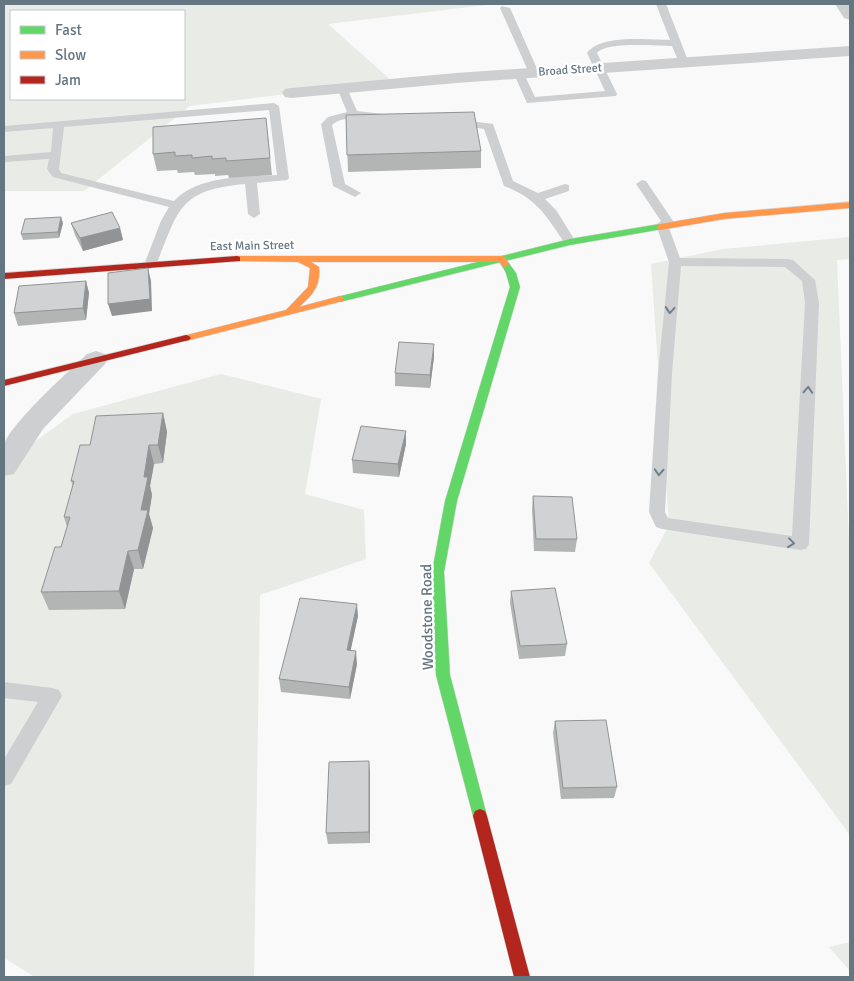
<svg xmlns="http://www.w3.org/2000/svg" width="854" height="981" font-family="Signika,sans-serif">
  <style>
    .green { fill: #e8ebe6; fill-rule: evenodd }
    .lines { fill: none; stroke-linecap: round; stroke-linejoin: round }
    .fast-casing { stroke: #d5d6d7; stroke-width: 1 }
    .slow-casing { stroke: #d5d6d7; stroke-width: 1 }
    .jam-casing { stroke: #d5d6d7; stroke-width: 1 }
    .lane { fill: #cecfd0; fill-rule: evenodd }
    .street { fill: #cecfd0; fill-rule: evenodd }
    .fast { fill: #63d668; fill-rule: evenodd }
    .slow { fill: #ff974d; fill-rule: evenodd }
    .jam { fill: #b3261e; fill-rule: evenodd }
    .wall { fill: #b3b5b5 }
    .shaded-wall { fill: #929394 }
    .building { fill: #d0d2d3; stroke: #929394 }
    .oneway { stroke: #707f8b }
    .labels { text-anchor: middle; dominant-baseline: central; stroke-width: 5; stroke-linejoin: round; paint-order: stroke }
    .far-street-label { font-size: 12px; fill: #657683; stroke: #fff }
    .street-label { font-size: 15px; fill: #657683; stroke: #fff }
  </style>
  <rect width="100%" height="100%" fill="#f9f9f9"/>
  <path class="green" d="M4,4h490l-166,20 64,57 -202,25 -106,85h-80zM11,11h173v88h-173z
    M850,237v22l-13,1 13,306v269l-201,-272 20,-38 -18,-261 72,-15z
    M221,374l100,25 -16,95 59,16 2,49 -106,36 -6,382h-219l-31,-19v-494l69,-50z
    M850,942v29l-21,-24z"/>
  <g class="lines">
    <defs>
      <path id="fast" d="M660,224l3,1v4l-93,16 -230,57 -5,-3 2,-2 233,-58z
        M505,261l3,1 8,11 4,14 -63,214 -13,71 6,103 37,141 -2,5 -5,2 -5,-2 -2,-5 -37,-141 -4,-103 13,-71 65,-214 -4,-14 -5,-9z"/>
      <path id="slow" d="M850,202v6l-126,11 -64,11 -4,-3 4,-3 64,-11z
        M237,256h265l3,1 4,7 -4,3 -3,-1 -3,-4h-188l8,5c2,18 -6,28 -20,40l41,-11 3,1v4l-157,40 -3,-1 -2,-2 2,-2 103,-26 22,-23 2,-19 -12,-6 -64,-1v-4z"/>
      <path id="jam" d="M237,256l3,1v4l-236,18v-6z
        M186,335l3,1 2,2 -2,2 -185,46v-6z
        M480,809l5,2 2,5 43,161h-16l-41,-161 2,-5z"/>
    </defs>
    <use href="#fast" class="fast-casing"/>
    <use href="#slow" class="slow-casing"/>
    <use href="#jam" class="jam-casing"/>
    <path class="lane" d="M656,4h10l23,59 -1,2h-8l-8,-19c-16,0 -65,-5 -75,7l20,41 -1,2 -89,7 -13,-29 1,-2h8l12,25 70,-6 -18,-38c14,-19 61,-13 83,-13z
      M502,6l8,2 29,65 -1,2 -9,-2 -29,-65z
      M342,85l5,3 10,23 26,3 5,3c-11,10 -39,-7 -56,8l13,59 16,9 -6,4 -22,-11 -12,-62 7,-7 19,-5 -10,-24z
      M274,103l5,3 10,72 -2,2 -30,3 3,31 -6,4 -6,-4 -3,-30c-67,6 -66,26 -89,81l-6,4 -6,-4 17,-44 8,-14 -116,-30 -6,-8 2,-10 -45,3v-6l47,-4 2,-24 -49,4v-6zM269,110l8,65c-33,2 -78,0 -103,26l-113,-28 -2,-4 5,-42z
      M454,119l39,5 20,57 25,12 27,-9 4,1v6l-24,8 11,11 20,32 -2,3h-8c-20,-29 -28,-46 -62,-59l-20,-57 -34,-5 -1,-2z
      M642,180l4,1 29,43 -6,4 11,30 108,1 5,1 22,20 4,23 -10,241 -3,5 -6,1 -138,-21 -6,-2 -7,-15 9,-139 11,-111 -13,-37 5,-4 -25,-37zM681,266l104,1 17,14 3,22 -13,233 -124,-18 -3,-6 7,-139z
      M4,682l48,6 7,2 3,6 -51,88 -7,2v-27l34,-57 -34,-4z"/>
    <path class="street" d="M835,4h15v16l-6,-2z
      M850,46v10l-394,27 -165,15 -6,-1 -3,-4 3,-4 6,-1 165,-15z
      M96,351l9,3 3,5 -3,5 -62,65 -29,45 -10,2c0,-9 -3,-22 0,-31 5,-20 66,-75 83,-91z"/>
    <use href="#fast" class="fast"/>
    <use href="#slow" class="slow"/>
    <use href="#jam" class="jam"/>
  </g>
  <path class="wall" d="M346,115l135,36v17l-133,4z
    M266,118l6,57 -43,3 -1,-3 -13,1v-2l-20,1 -1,-3 -16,1 -1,-3 -20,1 -4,-17z
    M63,223l-4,15 -36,2 -2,-6z
    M71,223l49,5 3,12 -40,11 -8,-16z
    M86,281l3,12 -3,27 -68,6 -4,-13z
    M434,357l-4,31 -35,-2v-13z
    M163,413l4,19 -4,31 -9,1 -4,22 2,9 -3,19 4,14 -10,41h-9l-9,40 -76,1 -8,-18 20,-45 6,-20 -3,-10 9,-31 -2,-5 19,-36z
    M406,444l-7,33 -46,-4 -1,-13z
    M533,496l44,43 -2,13 -41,-1 -2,-42z
    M511,591l56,53 -2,12 -46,3 -9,-56z
    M358,616l-8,35 7,13 -7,35 -69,-7 -2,-13z
    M555,721l62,66 -3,11 -53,1 -8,-66z
    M370,773v70l-42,1 -2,-11z"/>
  <path class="shaded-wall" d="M61,217l2,6 -4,15 -1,-6z
    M120,228l3,12 -40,11 -3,-13z
    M148,268l3,13 1,30 -40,5 -4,-12z
    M86,281l3,12 -3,27 -3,-12z
    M434,344v13l-4,31v-13z
    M163,413l4,19 -4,31 -5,-18z
    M406,431v13l-7,33 -1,-13z
    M149,445l5,19 -4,22 2,9 -3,19 4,14 -10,41 -5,-19 6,-73z
    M128,551l6,18 -9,40 -6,-18z
    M357,604l1,12 -10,47 -1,-13z
    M356,651l1,13 -7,35 -1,-12z
    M369,761l1,12v70l-1,-11z"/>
  <path class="building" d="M474,112l7,39 -134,4 -1,-40z
    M266,118l4,40 -44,3v-3l-14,1v-3l-20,2v-3l-17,1v-4l-22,2v-27z
    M112,212l8,16 -40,10 -9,-15z
    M61,217l-3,15 -37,2 4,-15z
    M148,268l2,31 -42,5v-31z
    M86,281l-3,27 -69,5 5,-27z
    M399,342l35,2 -4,31 -35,-2z
    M163,413l-5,32h-9l-5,32h4l-7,33h7l-10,40 -10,1 -9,40 -78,1 14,-45h6l9,-30h-6l10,-36h-3l9,-36h10l6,-29z
    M361,426l45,5 -8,33 -46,-4z
    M533,496l39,1 5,42h-41z
    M555,588l12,56 -47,2 -9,-55z
    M300,598l57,6 -10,46 9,1 -7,36 -70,-8z
    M606,720l11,67 -54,1 -8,-67z
    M369,761v71l-43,1 3,-71z"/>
  <defs><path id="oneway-chevron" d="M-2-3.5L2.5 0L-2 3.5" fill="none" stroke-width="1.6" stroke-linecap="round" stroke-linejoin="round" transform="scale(1.25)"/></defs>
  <g class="oneway">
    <use href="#oneway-chevron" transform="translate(670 310) rotate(95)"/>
    <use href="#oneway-chevron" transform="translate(808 390) rotate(-87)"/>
    <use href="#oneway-chevron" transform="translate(659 472) rotate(93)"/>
    <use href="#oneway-chevron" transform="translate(791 543) rotate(7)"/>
  </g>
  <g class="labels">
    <g class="far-street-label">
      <text transform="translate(570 70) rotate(-4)">Broad Street</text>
      <text transform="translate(252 246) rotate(-1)">East Main Street</text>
    </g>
    <g class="street-label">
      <text transform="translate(427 617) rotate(-91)">Woodstone Road</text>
    </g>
  </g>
  <rect width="854" height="981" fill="none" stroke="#657683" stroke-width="10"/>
  <rect x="10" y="10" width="175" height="90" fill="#ffffff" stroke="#c1c8cd"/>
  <rect x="20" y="26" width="25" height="8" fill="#63d668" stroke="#c1c8cd"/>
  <text x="55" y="35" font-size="15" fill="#657683">Fast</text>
  <rect x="20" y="51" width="25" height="8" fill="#ff974d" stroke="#c1c8cd"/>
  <text x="55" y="60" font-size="15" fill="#657683">Slow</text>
  <rect x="20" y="76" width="25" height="8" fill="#b3261e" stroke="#c1c8cd"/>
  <text x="55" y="85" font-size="15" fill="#657683">Jam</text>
</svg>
